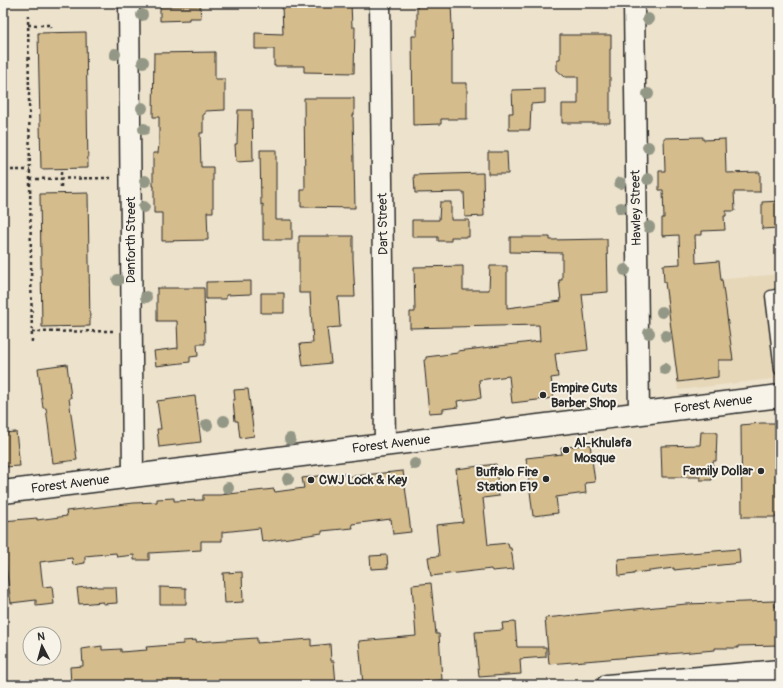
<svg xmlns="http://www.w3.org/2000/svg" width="783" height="688" font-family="Pangolin,sans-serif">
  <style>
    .built { fill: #e6d7b9 }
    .building { fill: #d5bc8c; stroke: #2b2b2b }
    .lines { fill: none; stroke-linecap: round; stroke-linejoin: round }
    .service-casing { stroke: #2b2b2b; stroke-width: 13 }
    .minor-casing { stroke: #2b2b2b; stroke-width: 23 }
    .tertiary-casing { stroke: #2b2b2b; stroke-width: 25 }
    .path { stroke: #2b2b2b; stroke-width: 2.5; stroke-dasharray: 3 3; stroke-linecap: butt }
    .service { stroke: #f7f3e8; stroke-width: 10 }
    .minor { stroke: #f7f3e8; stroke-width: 20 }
    .tertiary { stroke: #f7f3e8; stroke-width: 22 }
    .tree { fill: #939785 }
    .poi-dot { fill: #2b2b2b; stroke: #f7f3e8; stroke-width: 1.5 }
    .labels { text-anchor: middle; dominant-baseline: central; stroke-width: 4; stroke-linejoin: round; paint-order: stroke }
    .street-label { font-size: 13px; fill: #2b2b2b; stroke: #f7f3e8 }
    .poi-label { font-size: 13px; font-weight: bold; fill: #2b2b2b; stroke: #f7f3e8; text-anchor: start }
  </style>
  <rect width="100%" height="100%" fill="#ede2cc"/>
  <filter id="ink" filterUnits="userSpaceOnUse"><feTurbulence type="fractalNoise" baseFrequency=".025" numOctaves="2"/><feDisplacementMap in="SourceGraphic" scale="8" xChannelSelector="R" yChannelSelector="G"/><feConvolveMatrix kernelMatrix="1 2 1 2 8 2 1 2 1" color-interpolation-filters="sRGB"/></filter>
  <g filter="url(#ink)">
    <path class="built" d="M780,274v104l-102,12 -14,-105z"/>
    <path class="building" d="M351,3l1,24h3l-1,46 -50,-1v-6h-30v-17h-19v-16l28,1 -1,-29z
      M417,3h34l2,48h-1v32h15v36h-26v5l-28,1 -1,-89h5z
      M200,5l1,13h-12v2l-29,1v-15z
      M86,32l2,136 -47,1 -3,-136z
      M560,35h51v14h-1v74h-48v-19h16v-27h-13l-8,-7v-11h3z
      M215,52v27h10v31l-20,1v3h-2v19h-3l1,34h12v45h-6l1,28 -46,1v-28h-8v-27h-1v-33h5l1,-9v-27h-6l1,-64z
      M545,89v14l-14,1 -1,26h-21v-17h4l-1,-23z
      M304,98h50v17h-1l2,93 -54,-1v-17h4z
      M238,110h14l1,51 -17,1 -1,-18h2z
      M703,137v3l22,-1 1,34 34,-1v20h-26l1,19h-9v5h-2l1,14 -23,1v4h-7l1,28 23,-2 2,19h1l11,80h-15v17l-40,5 -13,-100h-1l-1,-17 17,-1 -1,-29 -17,1v-18h2l-1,-28h-4v-19h6l-1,-33z
      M260,150h16v70h16v20h-29v-36l-2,1z
      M488,152h19l1,22h-20z
      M483,173l1,43 -19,1 -1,-25 -49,1 -1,-18z
      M88,193l2,133 -48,1 -2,-133z
      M780,201v27l-18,1v-27z
      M440,202h11v18h18v17h-18v4h-13v-4h-26v-17h27z
      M299,236h54v22l2,39h-17l2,30 -13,1 4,35 -28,3 -3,-22 13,-1 -3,-50h-11z
      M510,237h40v3l57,-1 1,53 -26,2 6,56 -33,4 3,23 -7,1 3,20 -42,5 -3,-27 -30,4 2,18 -24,3 1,6 -15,2v3l-14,1 -5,-53h2v-3l32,-4v-2l82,-10 -1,-16 -129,3v-16h5l-1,-45 49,-1v24h26l1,-24h17v42l54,-7 -2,-21h3v-27l-52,-1z
      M251,281v13l-25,1v4h-20v-17z
      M157,288h47l1,56h-8l1,12 -8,1v5l-34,4 -2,-15 24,-3 -1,-27h-20z
      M261,293h23v20h-23z
      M67,364l4,34h-2l8,62 -24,3 -7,-55h-3l-5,-40z
      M248,389l6,47 -14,2 -2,-17h-3l-2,-21h2l-1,-10z
      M195,396l6,46 -42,5 -2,-18h4l-4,-28z
      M761,423h19v94h-38l-1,-92z
      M16,432l4,34 -16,1 -1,-34z
      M701,432h16l-1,29h-3l-1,19h-12v-3h-38l-1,-31 39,-1z
      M590,444l5,38 -10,1 1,10 -30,4 2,16 -25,3 -7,-58 36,-4 -1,-6z
      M496,464l3,32 -16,2 5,47 20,-2 1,5h2l3,21 -22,2 -1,-2 -60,7 -3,-19 11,-1 -3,-31 27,-3 -7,-53z
      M403,471l8,61 -18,2 -2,-15 -39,5 1,4 -31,3v2l-60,9 -2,-14 -38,4v9h-21v9l-52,3v7h-15v-5l-17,2 -1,-4 -31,3v7l-12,2 -1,-7 -32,4 3,25 9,-1 2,18 -18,2v-6l-25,3 -8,-58v-24l34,-3v2l30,-4 -1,-5 68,-8 23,-1v-3l17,-1v3l29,-1v-5h17l54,-6 1,3 29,-4 -2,-10 41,-5 1,4z
      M739,549l1,14 -66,7v-2l-40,5v1l-15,2 -1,-17z
      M387,555l1,13 -17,1 -1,-13z
      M242,572l1,30 -18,1 -2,-30z
      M431,583l5,51h3l3,46 -79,5 -4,-44 57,-5 -4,-51z
      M97,586v1h19l1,16 -14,1v-2l-24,2 -2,-16z
      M160,587l26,1v16h-26z
      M775,601v6l3,-1 1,39 -41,1v2h-23v2l-166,14 -4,-46 141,-14z
      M515,622l2,25h29v10l-26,2 1,15 -42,3 -4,-45 28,-2 -1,-7z
      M257,638v5l54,-4v7l19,-2 1,17h3l2,23 -265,1 -1,-18 13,-1 -1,-17 20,-3v4l19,-1v3l26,-2 -1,-3 37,-3v-3l13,-1v2z"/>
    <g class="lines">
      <defs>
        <path id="service" d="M780,294l-9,2 9,74"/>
        <path id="minor" d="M129,3l4,473
          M380,3l5,442
          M634,3l5,410
          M607,685l173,-15"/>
        <path id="tertiary" d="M3,492l777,-96"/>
      </defs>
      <use href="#service" class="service-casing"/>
      <use href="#minor" class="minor-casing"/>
      <use href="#tertiary" class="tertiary-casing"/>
      <path class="path" d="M28,15l4,330
        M28,25h23v3
        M5,170h25
        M61,172v15
        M30,179l82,-1
        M3,209h2
        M32,332l82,-1"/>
      <use href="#service" class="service"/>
      <use href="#minor" class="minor"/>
      <use href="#tertiary" class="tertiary"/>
    </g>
    <g class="tree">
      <circle cx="142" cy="15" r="6"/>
      <circle cx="648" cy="19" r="6"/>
      <circle cx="115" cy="54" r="6"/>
      <circle cx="143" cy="62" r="6"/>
      <circle cx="648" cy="94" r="6"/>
      <circle cx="142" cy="108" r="6"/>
      <circle cx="144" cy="129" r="6"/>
      <circle cx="648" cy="147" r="6"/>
      <circle cx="648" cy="179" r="6"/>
      <circle cx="145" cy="181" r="6"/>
      <circle cx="620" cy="183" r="6"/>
      <circle cx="144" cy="207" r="6"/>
      <circle cx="621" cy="208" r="6"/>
      <circle cx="649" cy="227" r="6"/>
      <circle cx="625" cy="270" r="6"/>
      <circle cx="118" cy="280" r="6"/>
      <circle cx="146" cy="297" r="6"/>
      <circle cx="662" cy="312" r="6"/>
      <circle cx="649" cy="333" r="6"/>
      <circle cx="666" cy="336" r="6"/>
      <circle cx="665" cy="369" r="6"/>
      <circle cx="224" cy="421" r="6"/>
      <circle cx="207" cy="425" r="6"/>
      <circle cx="290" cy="439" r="6"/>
      <circle cx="415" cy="464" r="6"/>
      <circle cx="288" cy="479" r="6"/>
      <circle cx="228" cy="488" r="6"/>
    </g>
  </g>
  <g class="poi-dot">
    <circle cx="543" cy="395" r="4"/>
    <circle cx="566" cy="450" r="4"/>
    <circle cx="761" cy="471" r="4"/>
    <circle cx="546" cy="479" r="4"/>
    <circle cx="311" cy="480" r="4"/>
  </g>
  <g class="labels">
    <g class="street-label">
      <text transform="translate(636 208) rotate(-91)">Hawley Street</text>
      <text transform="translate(383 224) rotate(-91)">Dart Street</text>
      <text transform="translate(131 240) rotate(-90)">Danforth Street</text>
      <text transform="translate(713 404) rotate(-7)">Forest Avenue</text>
      <text transform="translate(391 444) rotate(-7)">Forest Avenue</text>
      <text transform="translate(70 484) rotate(-7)">Forest Avenue</text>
    </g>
    <g class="poi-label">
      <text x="551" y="388">Empire Cuts<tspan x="551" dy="15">Barber Shop</tspan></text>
      <text x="574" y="443">Al-Khulafa<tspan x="574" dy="15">Mosque</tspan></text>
      <text x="753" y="471" text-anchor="end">Family Dollar</text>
      <text x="538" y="472" text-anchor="end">Buffalo Fire<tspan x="538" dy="15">Station E19</tspan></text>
      <text x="319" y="480">CWJ Lock &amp; Key</text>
    </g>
  </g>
  <rect width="783" height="688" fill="none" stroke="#f7f3e8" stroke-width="16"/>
  <rect x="8" y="8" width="767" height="672" fill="none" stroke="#2b2b2b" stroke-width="1.5" filter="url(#ink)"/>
  <g transform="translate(42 646) rotate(354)"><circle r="19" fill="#f7f3e8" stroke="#a5a39c"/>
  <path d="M0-3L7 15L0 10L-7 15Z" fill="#2b2b2b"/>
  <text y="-6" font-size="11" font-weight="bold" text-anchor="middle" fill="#2b2b2b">N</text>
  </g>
</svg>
